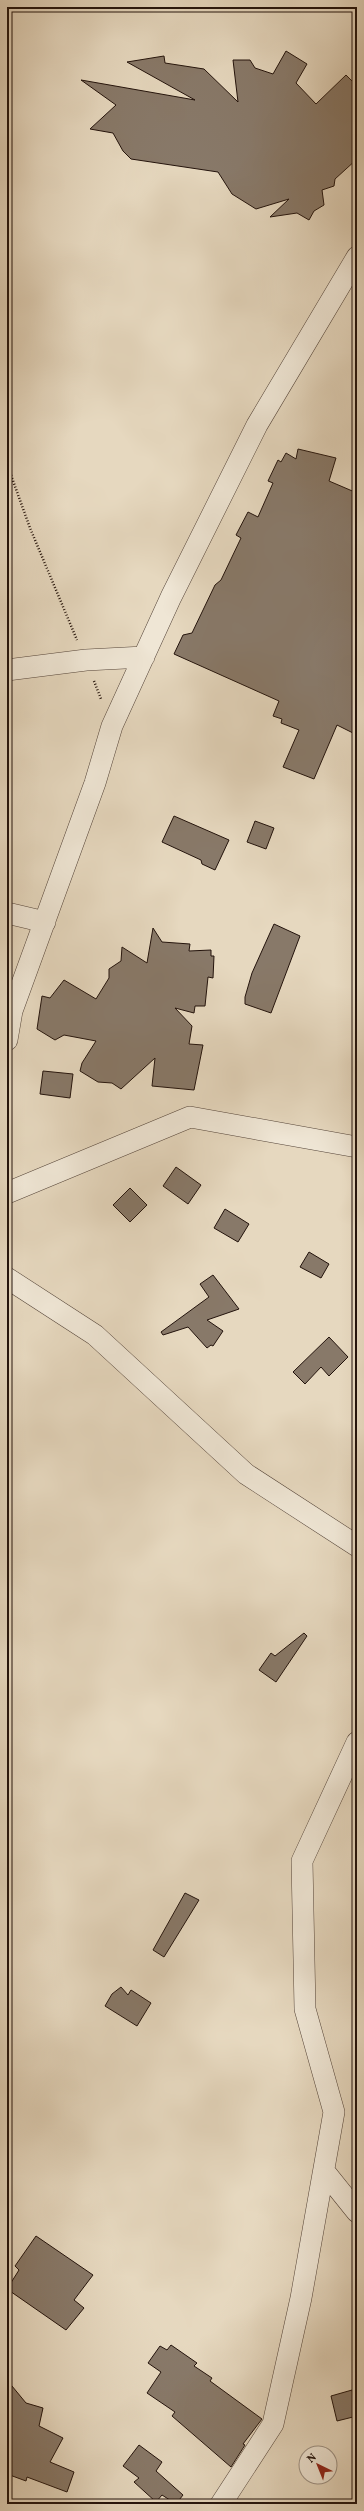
<svg xmlns="http://www.w3.org/2000/svg" width="364" height="2511" font-family="Vollkorn,serif">
  <style>
    .building { fill: #887969; stroke: #23130c }
    .lines { fill: none; stroke-linecap: round; stroke-linejoin: round }
    .street-casing { stroke: #544439; stroke-width: 22 }
    .path { stroke: #23130c; stroke-width: 2.5; stroke-dasharray: 1 2; stroke-linecap: butt }
    .street { stroke: #efe6d5; stroke-width: 21 }
  </style>
  <rect width="100%" height="100%" fill="#e6d8bf"/>
  <filter id="stains"><feTurbulence type="fractalNoise" baseFrequency=".005" numOctaves="4"/><feColorMatrix values="0 0 0 0 .2 0 0 0 0 .09 0 0 0 0 .02 0 0 0 .5 -.17"/></filter>
  <radialGradient id="worn" r=".72"><stop offset=".6" stop-color="#630" stop-opacity="0"/><stop offset="1" stop-color="#630" stop-opacity=".3"/></radialGradient>
  <path class="building" d="M286,51l21,13 -11,19 20,21 30,-29 11,11v73l-22,20 -1,7 -12,4 2,15 -10,6 -5,9 -12,-7 -27,4 19,-18 -33,10 -24,-15 -14,-22 -87,-13 -8,-8 -10,-18 -23,-4 26,-24 -35,-25 114,20 -68,-38 37,-6 1,7 39,6 34,33 -5,-42h17l5,8 18,6z
    M298,449l38,9 -7,23 28,12v242l-20,-10 -23,54 -31,-12 16,-37 -18,-7 1,-4 -9,-3 6,-15 -105,-47 9,-19 9,-2 23,-48 6,-5 20,-42 -5,-3 12,-23 10,5 15,-34 -5,-2 10,-21 3,2 5,-9 10,6z
    M174,816l55,24 -14,30 -13,-6 -1,-4 -39,-18z
    M255,821l19,7 -8,21 -19,-7z
    M274,924l26,12 -29,77 -26,-9v-7l7,-24z
    M153,928l9,14 28,2 -1,7 22,-1v6h3l-1,22 -5,-1 -3,29h-10l-1,7 -19,-5 17,18 -3,18 14,1 -9,45 -42,-4 3,-28 -34,31 -9,-6 -14,-1 -18,-11 2,-8 14,-22 -32,-6 -9,5 -18,-11 5,-33 8,2 14,-18 32,19 13,-21v-9l12,-8 1,-14 25,16z
    M43,1071l30,3 -3,24 -30,-4z
    M176,1167l25,18 -13,19 -25,-18z
    M130,1188l17,17 -17,17 -17,-17z
    M225,1209l24,15 -11,18 -24,-14z
    M309,1252l20,12 -8,14 -21,-11z
    M213,1275l26,34 -32,11 16,11 -10,15 -2,-1 -4,3 -19,-21 -25,8 -2,-3 48,-35 -9,-13z
    M329,1337l19,20 -19,19 -8,-9 -16,17 -12,-12z
    M304,1633l3,3 -31,46 -17,-12 12,-17 4,3z
    M185,1893l14,7 -35,57 -11,-7z
    M121,1987l7,8 3,-5 20,13 -14,23 -32,-20 7,-12z
    M36,2236l57,39 -19,25 10,8 -18,22 -59,-41 12,-19 -4,-4z
    M171,2345l26,18 -3,3 18,12 -2,3 52,38 -19,25 2,1 -14,22 -59,-51 3,-4 -28,-19 14,-21 -13,-9 12,-17 7,4z
    M7,2380l19,23 17,5 -4,18 24,12 -13,24 24,10 -7,20 -40,-15 -1,4 -19,-7z
    M352,2390l5,26 -20,5 -6,-25z
    M139,2445l23,17 -6,9 27,24 -7,9 -14,-9 -6,7 -22,-20 5,-4 -16,-12z"/>
  <g class="lines">
    <defs>
      <path id="street" d="M7,670l79,-10 58,-3
        M7,913l38,9
        M7,1040l5,-29 83,-228 17,-57 59,-129 86,-172 100,-168
        M7,1193l183,-76 167,30
        M7,1278l88,57 151,139 111,72
        M324,2171l33,41
        M221,2504l52,-80 28,-126 33,-186 -29,-103 -3,-148 55,-119"/>
    </defs>
    <use href="#street" class="street-casing"/>
    <path class="path" d="M7,464l23,64 47,112
      M94,681l7,18"/>
    <use href="#street" class="street"/>
  </g>
  <rect width="364" height="2511" fill="none" stroke="#e6d8bf" stroke-width="24"/>
  <rect x="8" y="8" width="348" height="2495" fill="none" stroke="#23130c" stroke-width="2"/>
  <rect x="12" y="12" width="340" height="2487" fill="none" stroke="#23130c"/>
  <g transform="translate(318 2465) rotate(317)"><circle r="19" fill="#efe6d5" stroke="#9d9285"/>
  <path d="M0-3L7 15L0 10L-7 15Z" fill="#8f2418"/>
  <text y="-6" font-size="11" font-weight="bold" text-anchor="middle" fill="#23130c">N</text>
  </g>
  <rect width="100%" height="100%" filter="url(#stains)"/>
  <rect width="100%" height="100%" fill="url(#worn)"/>
</svg>
